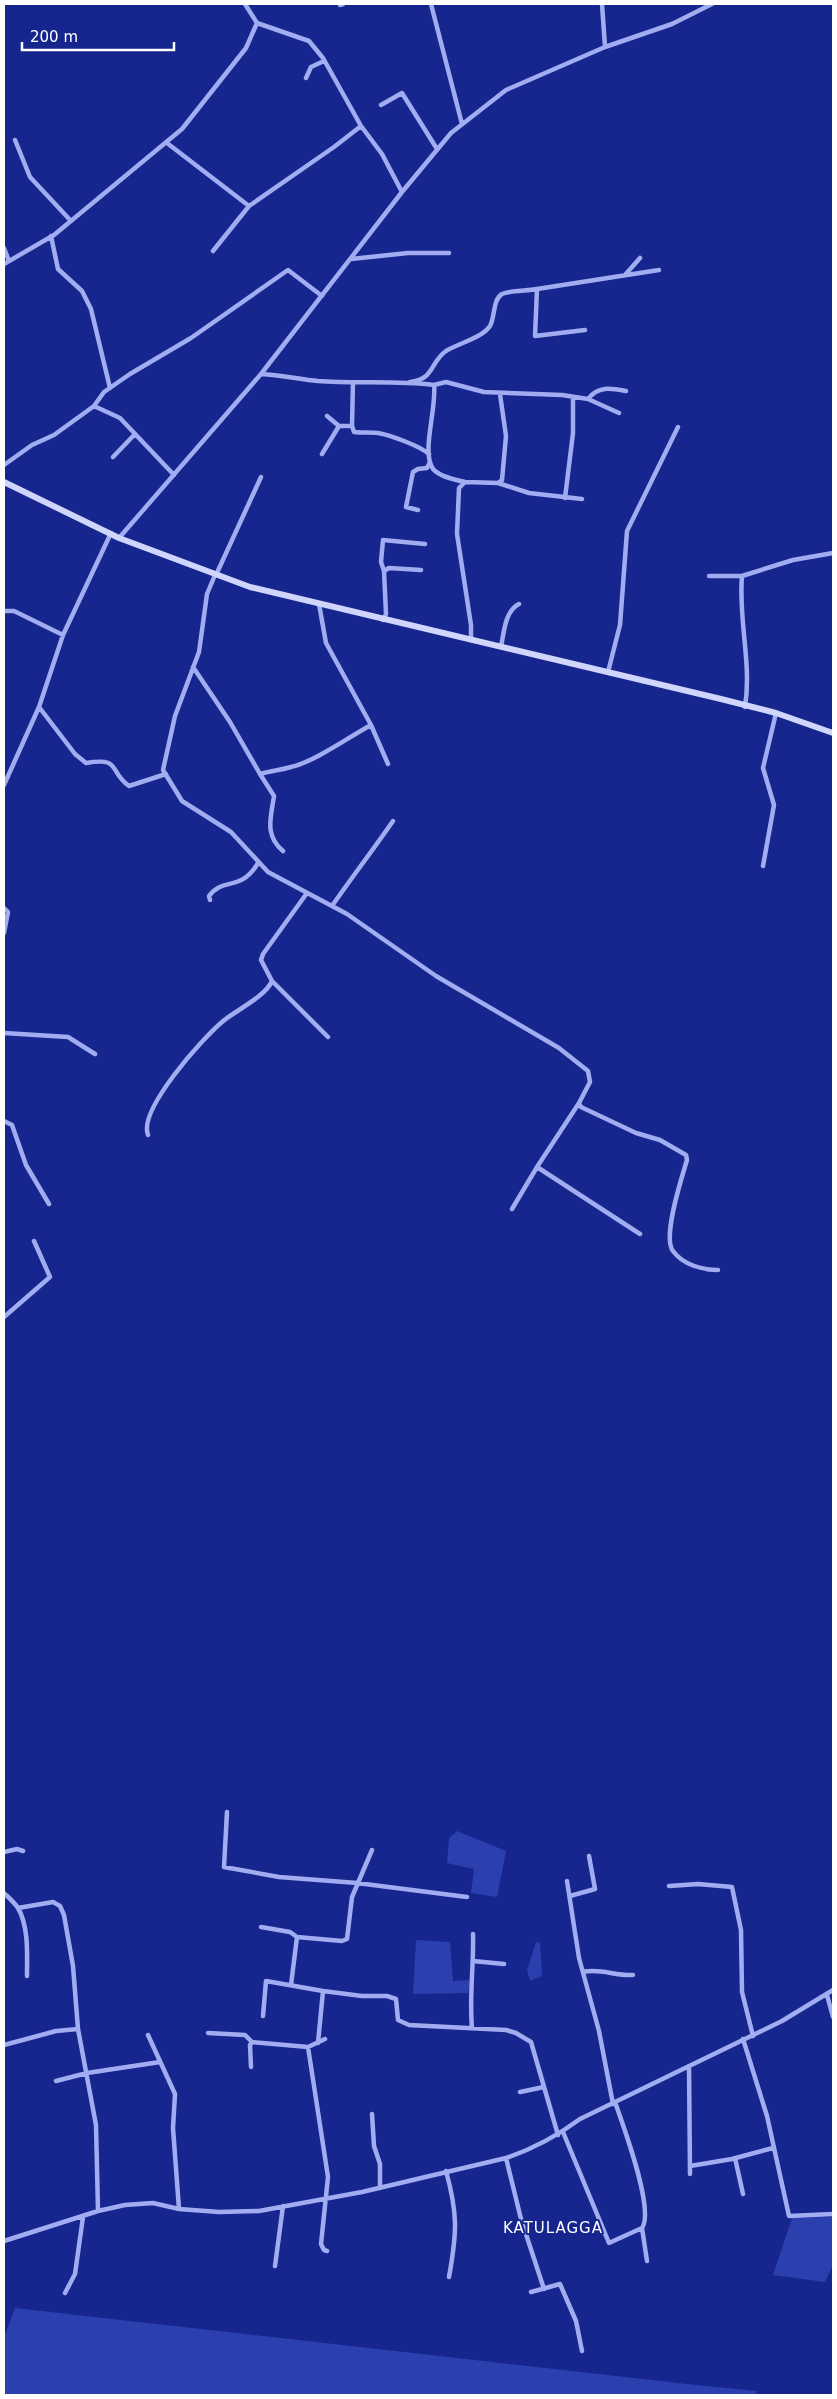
<svg xmlns="http://www.w3.org/2000/svg" width="837" height="2399" font-family="'DejaVu Sans',sans-serif">
  <style>
    .green { fill: #2c3faf }
    .lines { fill: none; stroke-linecap: round; stroke-linejoin: round }
    .street { stroke: #a1adf0; stroke-width: 4.5 }
    .secondary { stroke: #cfd5fb; stroke-width: 6 }
    .labels { text-anchor: middle; dominant-baseline: central; stroke-width: 4; stroke-linejoin: round; paint-order: stroke }
    .quarter-label { font-size: 15px; letter-spacing: 1px; fill: #fff; stroke: #16268e }
  </style>
  <rect width="100%" height="100%" fill="#16268e"/>
  <path class="green" d="M457,1831l49,20 -9,46 -26,-4 3,-24 -27,-6 2,-25z
    M416,1940l34,2 3,39 17,-1 -2,13 -55,1z
    M536,1942l4,1 2,33 -12,5 -3,-11z
    M833,2217v48l-8,17 -52,-7 19,-57z
    M15,2308l672,76 70,7 -2,4h-751v-58z"/>
  <g class="lines">
    <path class="street" d="M431,4l31,120
      M602,4l3,43
      M340,5l3,-1
      M257,23l52,18 14,17 38,68 21,28 20,38
      M306,78l5,-11 13,-6
      M381,105l21,-12 35,56
      M15,140l15,37 41,44
      M167,143l82,63
      M51,236l7,33 24,22 9,18 19,79
      M4,248l5,13
      M213,251l36,-45 85,-59 27,-21
      M351,259l57,-6h41
      M4,264l50,-29 128,-106 64,-81 11,-25 -12,-19
      M625,275l15,-17
      M537,289l122,-19
      M261,374c19,1 38,5 57,7 39,3 77,-1 116,4
      M410,382c25,-3 20,-20 36,-31 13,-8 36,-13 44,-25 5,-9 3,-27 12,-32 10,-4 25,-3 35,-5l-2,47 50,-6
      M588,399c10,-13 22,-11 38,-8
      M94,406l26,12 54,57
      M327,416l12,10h13l1,-44
      M352,426l2,6c8,1 16,0 24,1 12,2 42,13 51,21
      M322,454l17,-28
      M113,457l22,-23
      M4,465l28,-20 22,-10 40,-29 10,-14 26,-18 61,-36 97,-68 34,26
      M465,482c-9,-2 -25,-5 -32,-13 -12,-17 4,-61 1,-84l12,-3 38,10 78,3 26,4 31,14
      M498,483l31,10 53,6
      M565,498l8,-65v-36
      M418,510l-12,-3 7,-35 5,-3 9,-1 3,-6
      M119,538l142,-164 141,-182 49,-59 55,-43 99,-43 67,-23 40,-20
      M384,571l5,-3 32,2
      M215,575l-8,19 -8,58 -24,64 -12,54 19,31 49,31 37,40 79,42 89,62 123,72 29,23 2,11 -11,21 2,4 55,26 24,7 26,15 1,5c-5,17 -25,77 -14,91 10,14 30,19 45,19
      M216,575l45,-98
      M709,576h33
      M319,604l7,39 45,82 17,39
      M4,611h10l49,24
      M383,620l3,-6 -2,-43 -3,-9 2,-22 42,4
      M471,640v-15l-14,-91 2,-46 6,-6 33,1 4,-3 4,-44 -6,-42
      M501,647c3,-15 4,-36 18,-43
      M193,667l37,55 30,52c10,-3 21,-4 31,-7 23,-5 58,-30 80,-42
      M608,672l12,-47 7,-94 51,-104
      M39,707l36,47 11,9c36,-6 22,8 43,23l37,-12
      M745,707c7,-44 -7,-88 -3,-131l51,-16 40,-7
      M260,774l14,22c-3,21 -10,39 9,55
      M4,785l35,-78 24,-72 48,-102
      M763,866l11,-61 -11,-37 13,-55
      M210,900l-1,-4c15,-20 31,-3 49,-33
      M332,906c20,-29 41,-56 61,-85
      M4,908l4,4 -4,21
      M272,981l56,56
      M4,1033l64,4 27,17
      M579,1103l-42,64 103,67
      M4,1121l8,4 14,40 23,39
      M148,1135c-10,-25 54,-96 74,-113 14,-12 43,-25 50,-41l-11,-21 2,-6 44,-61
      M512,1209l25,-42
      M4,1317l46,-40 -16,-36
      M227,1812l-3,55 55,10 78,6 110,14
      M4,1852l13,-3 6,2
      M567,1881l12,77 20,73 14,73
      M669,1886l29,-2 34,3 9,43 1,62 11,44
      M4,1893c4,4 10,9 14,15 11,19 9,47 9,68
      M570,1896l25,-7 -6,-33
      M18,1908l35,-6 7,4 4,9 9,51 5,63 18,96 2,86
      M261,1927l29,5 7,5 45,4 5,-2 5,-42 20,-47
      M473,1961l31,3
      M583,1972c17,-4 32,4 50,3
      M291,1985l6,-48
      M827,1995l6,22
      M263,2016l3,-35 57,10 39,5h25l9,3 2,21 11,5 97,5 10,3 15,9 27,93
      M472,2028c-3,-32 2,-62 1,-94
      M208,2033l37,2 7,7 56,5 17,-8
      M148,2035l27,59 -2,34 6,81
      M743,2039l24,77 22,100 44,-2
      M318,2043l5,-52
      M4,2045l52,-14 22,-2
      M308,2047l20,130 -7,67 3,6 3,1
      M689,2066l1,108
      M251,2067l-1,-22 2,-3
      M56,2081l31,-8 73,-11
      M520,2092l24,-5
      M372,2114l2,32 6,18v24
      M563,2132l46,111 33,-15c13,-18 -19,-103 -27,-126
      M506,2158l15,61 23,70
      M735,2158l8,36
      M690,2166l42,-7 41,-11
      M446,2171c12,43 11,62 3,106
      M642,2228l5,33
      M4,2241l94,-30 27,-6 28,-2 26,6 40,3 40,-1 103,-19 144,-34c27,-9 51,-22 74,-39l202,-98 51,-31
      M275,2266l8,-60
      M531,2292l29,-8 16,37 6,30
      M65,2293l10,-19 8,-57"/>
    <path class="secondary" d="M4,482l115,56 131,49 471,112 55,14 57,20"/>
  </g>
  <g class="labels">
    <g class="quarter-label">
      <text x="553" y="2228">KATULAGGA</text>
    </g>
  </g>
  <rect width="837" height="2399" fill="none" stroke="#ffffff" stroke-width="10"/>
  <path d="M22 42v8h152v-8" fill="none" stroke="#ffffff" stroke-width="2.5"/>
  <text x="30" y="42" font-size="15" fill="#ffffff" stroke="#16268e" stroke-width="4" paint-order="stroke">200 m</text>
</svg>
